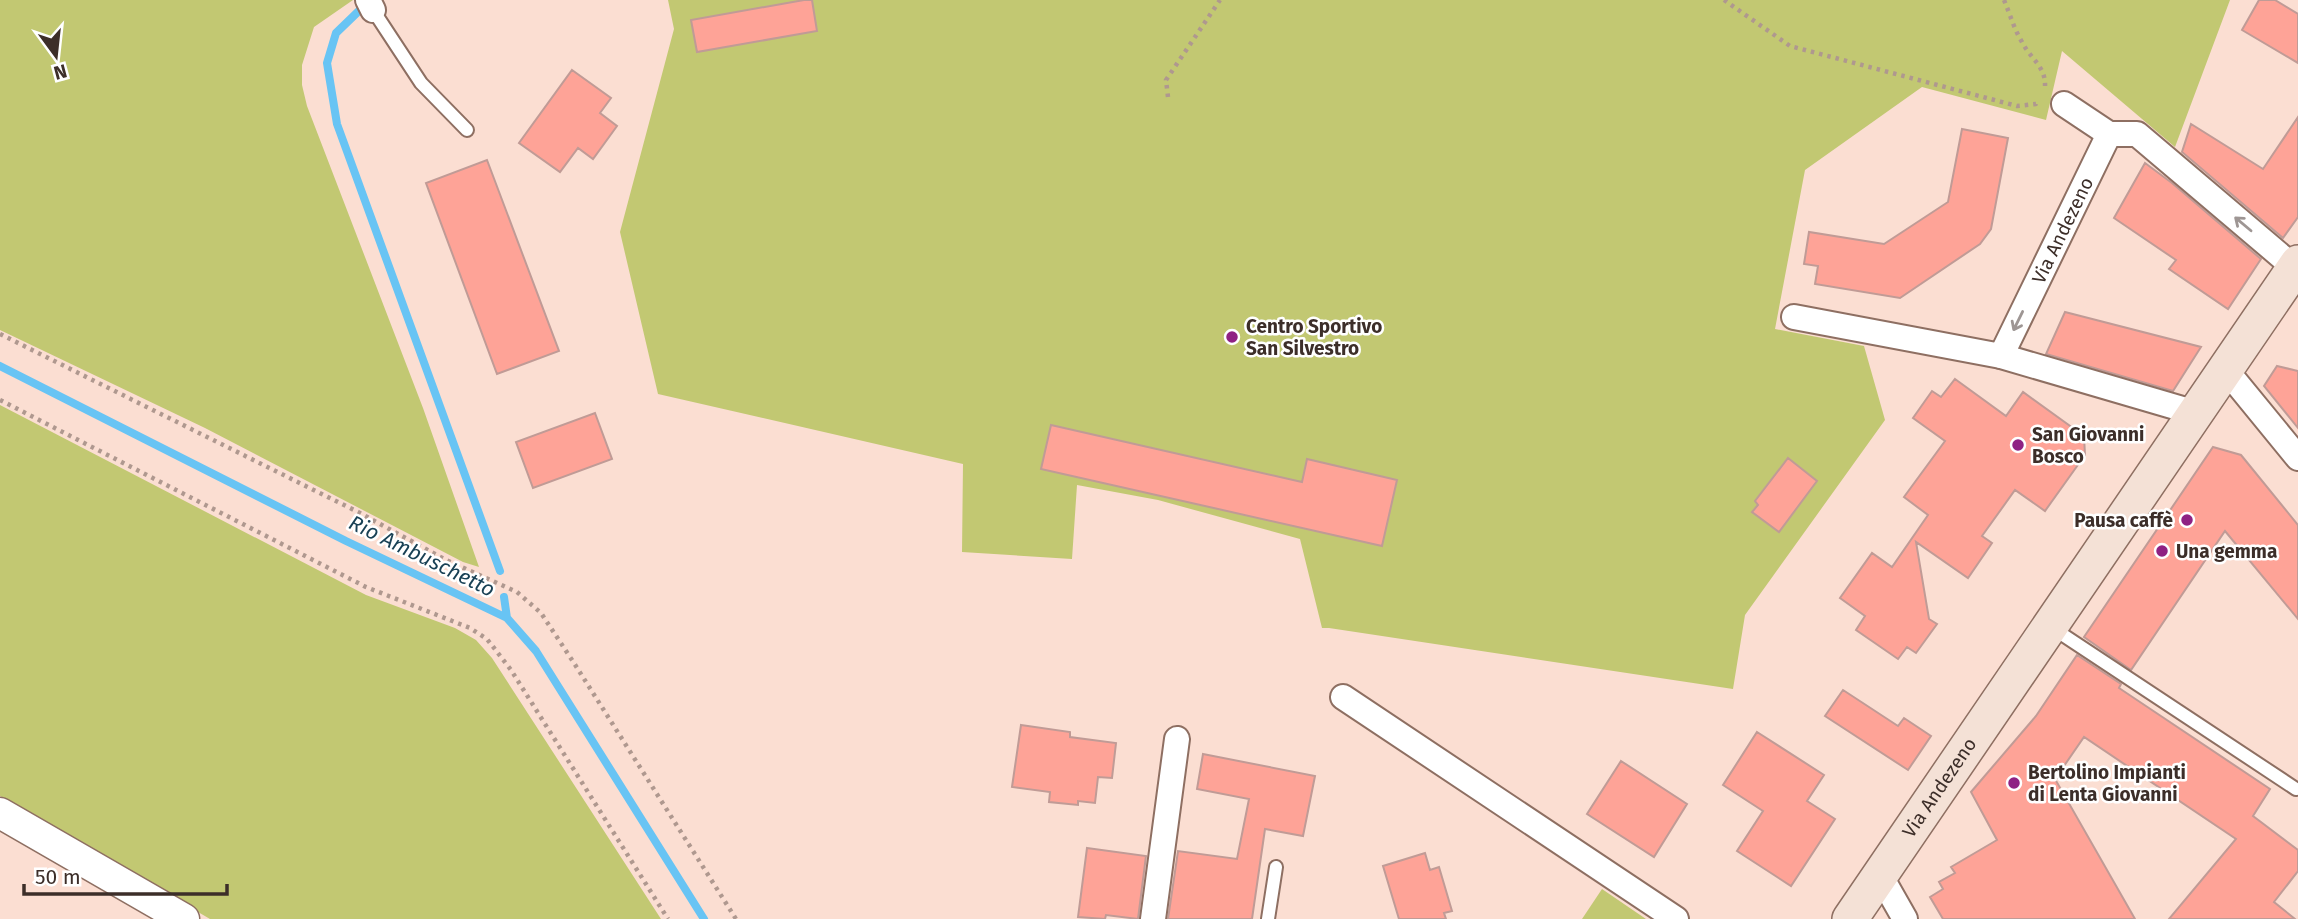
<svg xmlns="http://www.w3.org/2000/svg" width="2298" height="919" font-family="'Fira Sans',sans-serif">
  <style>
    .green { fill: #c2c872 }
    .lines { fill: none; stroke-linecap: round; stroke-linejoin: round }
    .stream { stroke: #68c4f4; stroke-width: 8 }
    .building { fill: #fea397; stroke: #c09b96; stroke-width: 2 }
    .service-casing { stroke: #8e6f62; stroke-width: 16 }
    .minor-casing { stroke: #8e6f62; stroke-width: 28 }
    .tertiary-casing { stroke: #8e6f62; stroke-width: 33 }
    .secondary-casing { stroke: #8e6f62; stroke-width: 38 }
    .path { stroke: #af988f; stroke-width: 4.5; stroke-dasharray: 3.5 5; stroke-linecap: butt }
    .service { stroke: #fff; stroke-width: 12 }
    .minor { stroke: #fff; stroke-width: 24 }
    .tertiary { stroke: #fff; stroke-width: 30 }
    .secondary { stroke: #f4e1d6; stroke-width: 35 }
    .oneway { stroke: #9e9694 }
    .poi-dot { fill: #8f2183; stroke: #fff; stroke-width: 2.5 }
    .labels { text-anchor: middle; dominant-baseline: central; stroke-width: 5; stroke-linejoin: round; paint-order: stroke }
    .street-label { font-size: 19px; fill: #3c2e29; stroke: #fff }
    .poi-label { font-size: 19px; font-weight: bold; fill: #3c2e29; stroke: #fff; text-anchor: start }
    .water-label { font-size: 21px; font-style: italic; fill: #194155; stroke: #fff }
  </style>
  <rect width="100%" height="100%" fill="#fbded2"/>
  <path class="green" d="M0,0h353l-39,27 -12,38v20l5,21 116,302 56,159 -16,-5 -258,-134 -205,-98z
    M668,0h1562l-55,147 -113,-96 -16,69 -124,-33 -117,83 -30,159 89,17 21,74 -140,195 -12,74 -404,-61h-7l-22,-89 -142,-39 -81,-15 -5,74 -110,-7 1,-88 -305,-70 -38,-162 54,-203z
    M0,405l366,190 89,33 21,12 16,18 169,261h-451l-210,-123z
    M1602,889l44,30h-64z"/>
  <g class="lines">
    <path class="stream" d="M365,5l-29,28 -9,30 10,61 163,447
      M0,366l346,175 161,77 29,33 168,268
      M504,597l3,21"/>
  </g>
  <path class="building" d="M804,0h8l5,31 -120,21 -6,-32z
    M2259,0h16l23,14v49l-56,-33z
    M572,70l39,28 -11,15 17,13 -24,33 -15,-11 -18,24 -41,-29z
    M2298,117v100l-15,21 -101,-86 9,-28 72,45z
    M1962,129l46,9 -17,91 -11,15 -80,54 -85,-14 3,-18 -14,-2 5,-32 75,12 64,-42z
    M487,160l72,191 -62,23 -71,-191z
    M2145,163l27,20 89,76 -33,50 -59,-40 7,-9 -62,-42z
    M2065,312l136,35 -28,44 -127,-37z
    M2277,366l21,5v57l-34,-42z
    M1955,379l51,37 17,-24 61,44 1,19 -40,56 -30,-21 -33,46 10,7 -24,35 -52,-36 13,77 8,5 -21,29 -9,-6 -9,12 -42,-29 9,-14 -25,-18 32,-45 20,14 36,-52 -24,-18 41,-56 -32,-23 19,-27 9,6z
    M595,413l17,46 -79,29 -17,-46z
    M1051,425l251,57 5,-23 90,21 -15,66 -341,-77z
    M2213,447l28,8 57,70v94l-73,-88 -94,139 -47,-33z
    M1788,458l29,23 -38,51 -27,-20 6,-7 -3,-4z
    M2077,655l44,29 -2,4 151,101 -17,27 45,34v21l-24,31 21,17h-126l67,-80 -152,-102 -20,29 4,6 -13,7 80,140h-192l-13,-22 13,-8 -4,-7 16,-9 -4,-6 46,-27 -26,-48 65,-76z
    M1843,690l55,36 6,-8 27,18 -23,34 -83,-54z
    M1021,725l49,7v5l46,6 -4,35 -14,-1 -3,26 -17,-2v4l-29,-3 1,-10 -38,-5z
    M1757,732l67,43 -17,26 28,18 -44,67 -54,-35 26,-40 -40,-26z
    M1203,754l112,22 -12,60 -38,-7 -13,90h-84l10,-68 59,8 12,-60 -52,-10z
    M1621,761l66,43 -33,53 -67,-43z
    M1087,848l59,8 -8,63 -32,-4 -1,4 -27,-2z
    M1425,853l5,17 9,-3 13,44 -8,2 2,6h-47l-16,-53z"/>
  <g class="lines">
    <defs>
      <path id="service" d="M373,10l48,73 46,47
        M2051,627l245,162
        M1268,919l8,-52"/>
      <g id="minor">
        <path d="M368,0l5,10"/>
        <path d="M2064,104l45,30"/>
        <path d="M1794,317l207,39"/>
        <path d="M2226,370l72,88"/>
        <path id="s1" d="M2196,413l-195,-57 108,-222h28l158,134"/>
        <path d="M1343,697l333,222"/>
        <path d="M1880,875l25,44"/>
        <path d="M1153,919l24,-180"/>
      </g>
      <path id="tertiary" d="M0,813l184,106"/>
      <g id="secondary">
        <path id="s2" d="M1850,919c148,-220 298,-438 448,-656"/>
      </g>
    </defs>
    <use href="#service" class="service-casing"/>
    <use href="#minor" class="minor-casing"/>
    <use href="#tertiary" class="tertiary-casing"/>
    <use href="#secondary" class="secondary-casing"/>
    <path class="path" d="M1724,0l66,46 227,60 19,-2 3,-4
      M2004,0c6,14 10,29 18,42 8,16 24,25 23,44
      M1168,97l-2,-17 54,-80
      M0,334l358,178 88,48 71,32 24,21 33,50 162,256
      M0,400l366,187 104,41 17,11 24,31 157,249"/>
    <use href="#service" class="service"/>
    <use href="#minor" class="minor"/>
    <use href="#tertiary" class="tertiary"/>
    <use href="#secondary" class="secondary"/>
  </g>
  <defs><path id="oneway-shaft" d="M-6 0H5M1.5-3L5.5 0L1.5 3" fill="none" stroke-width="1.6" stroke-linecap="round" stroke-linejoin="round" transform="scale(1.75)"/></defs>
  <g class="oneway">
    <use href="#oneway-shaft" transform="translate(2243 224) rotate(-140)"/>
    <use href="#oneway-shaft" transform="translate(2018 321) rotate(116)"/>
  </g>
  <g class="poi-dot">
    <circle cx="1232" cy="337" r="7"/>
    <circle cx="2018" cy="445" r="7"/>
    <circle cx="2187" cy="520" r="7"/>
    <circle cx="2162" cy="551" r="7"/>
    <circle cx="2014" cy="783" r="7"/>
  </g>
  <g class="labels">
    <g class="street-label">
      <text stroke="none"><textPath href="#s1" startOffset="343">Via Andezeno</textPath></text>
      <text stroke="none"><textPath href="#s2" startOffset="159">Via Andezeno</textPath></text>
    </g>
    <g class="poi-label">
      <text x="1246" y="326">Centro Sportivo<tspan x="1246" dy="22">San Silvestro</tspan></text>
      <text x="2032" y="434">San Giovanni<tspan x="2032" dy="22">Bosco</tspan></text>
      <text x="2173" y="520" text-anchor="end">Pausa caffè</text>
      <text x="2176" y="551">Una gemma</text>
      <text x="2028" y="772">Bertolino Impianti<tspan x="2028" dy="22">di Lenta Giovanni</tspan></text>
    </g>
    <g class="water-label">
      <text transform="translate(422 556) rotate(26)">Rio Ambuschetto</text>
    </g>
  </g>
  <g transform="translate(56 56) rotate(165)" stroke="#ffffff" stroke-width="5" paint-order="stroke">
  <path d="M0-5L12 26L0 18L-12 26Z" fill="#3c2e29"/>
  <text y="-10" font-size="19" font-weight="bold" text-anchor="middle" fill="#3c2e29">N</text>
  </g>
  <path d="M24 884v10h203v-10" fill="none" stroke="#3c2e29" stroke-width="3.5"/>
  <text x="35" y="884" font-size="21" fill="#3c2e29" stroke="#ffffff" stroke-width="5" paint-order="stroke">50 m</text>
</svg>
